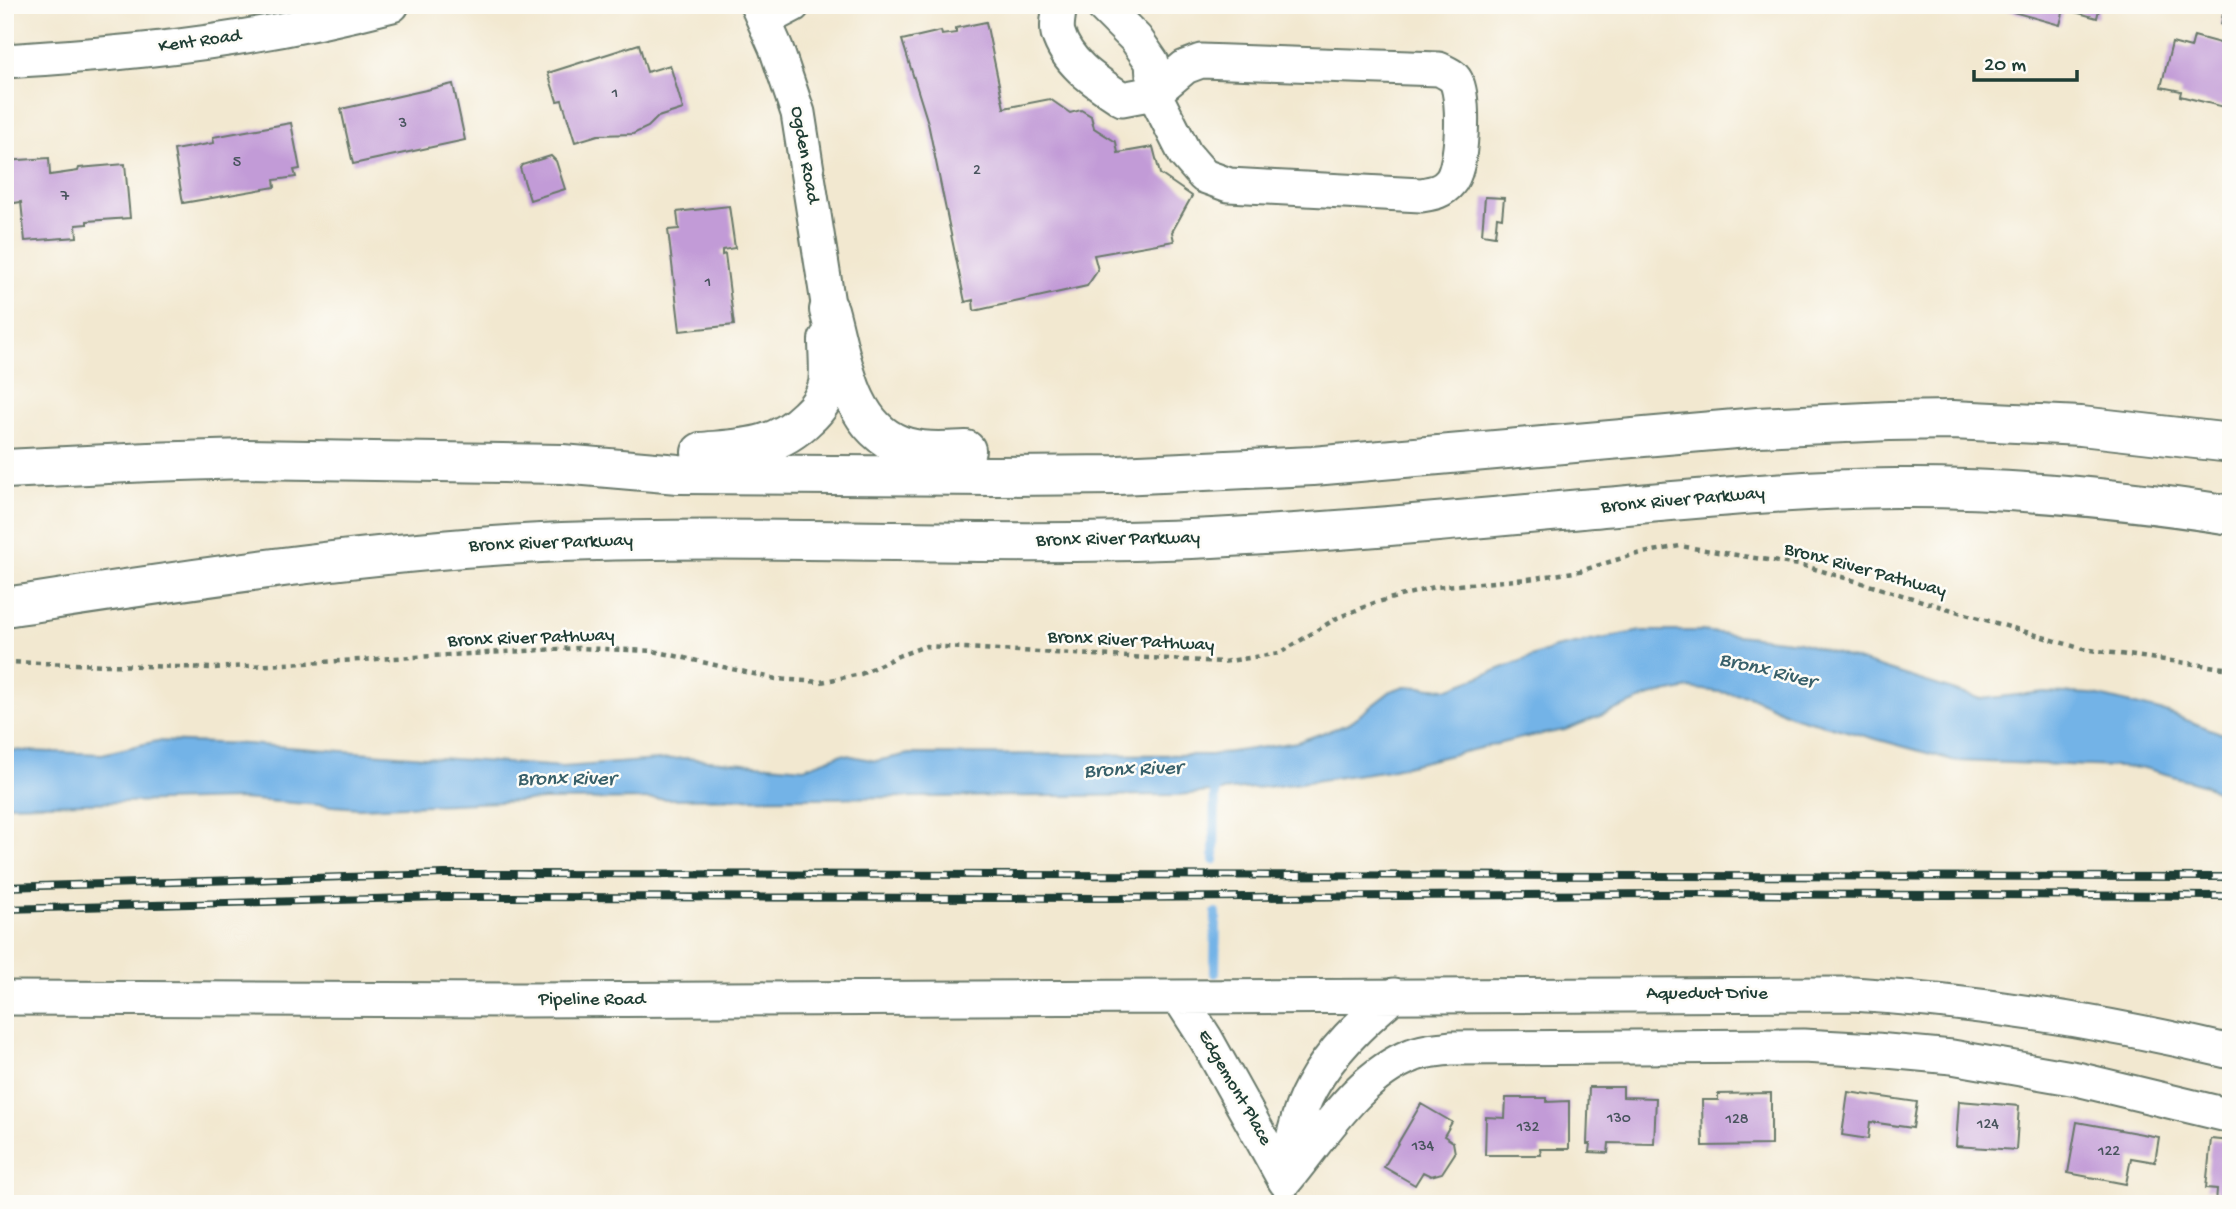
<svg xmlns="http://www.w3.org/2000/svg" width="2236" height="1209" font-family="'Gochi Hand',sans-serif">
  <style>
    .water { fill: #73b3e7; stroke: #49788e; stroke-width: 2 }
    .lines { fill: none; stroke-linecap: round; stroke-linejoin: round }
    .stream { stroke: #73b3e7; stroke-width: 10 }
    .building { fill: #c29bd7 }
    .minor-casing { stroke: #69796b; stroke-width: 37 }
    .highway-casing { stroke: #69796b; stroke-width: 42 }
    .path { stroke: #69796b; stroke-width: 4.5; stroke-dasharray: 5 5; stroke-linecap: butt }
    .minor { stroke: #fff; stroke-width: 33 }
    .highway { stroke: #fff; stroke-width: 38 }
    .rail-casing { stroke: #1f3d34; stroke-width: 8 }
    .rail { stroke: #fdfcf7; stroke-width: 5; stroke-dasharray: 16; stroke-linecap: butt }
    .labels { text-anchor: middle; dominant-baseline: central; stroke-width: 5; stroke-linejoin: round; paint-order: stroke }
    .number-label { font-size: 16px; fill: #48545d }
    .street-label { font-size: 19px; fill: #1f3d34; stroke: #fdfcf7 }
    .water-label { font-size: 21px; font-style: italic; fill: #38606a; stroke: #fdfcf7 }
  </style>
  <rect width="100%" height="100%" fill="#fdfcf7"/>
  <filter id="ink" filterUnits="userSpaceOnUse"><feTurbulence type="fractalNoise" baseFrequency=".0143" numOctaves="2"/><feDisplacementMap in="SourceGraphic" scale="14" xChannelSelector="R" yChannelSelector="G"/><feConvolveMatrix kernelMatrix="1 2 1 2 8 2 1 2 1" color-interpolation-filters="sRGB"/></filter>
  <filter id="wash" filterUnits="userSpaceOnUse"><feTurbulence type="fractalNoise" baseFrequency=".00686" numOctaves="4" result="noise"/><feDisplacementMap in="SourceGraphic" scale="28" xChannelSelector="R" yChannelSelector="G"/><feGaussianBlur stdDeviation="1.57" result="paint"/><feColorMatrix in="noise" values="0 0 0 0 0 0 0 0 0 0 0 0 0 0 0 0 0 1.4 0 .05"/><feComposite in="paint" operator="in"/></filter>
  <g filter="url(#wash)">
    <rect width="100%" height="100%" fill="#f2e8d0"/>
    <path class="water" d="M1641,631h60l98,11 182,57 63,-7 47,2 77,19 63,24v63l-26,-15 -61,-17 -188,-7 -164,-45 -43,-20 -60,-8 -39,8 -85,34 -43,8 -133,32 -103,15 -108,10 -634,5 -185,8 -119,-9 -235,6v-55l97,4 55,-13 89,3 317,23 122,-9 119,10 38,-14 34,7 33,-7 302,1 86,-13 51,-18 43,-33 14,-5 42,3 108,-41z"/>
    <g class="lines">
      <path class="stream" d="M1214,860l1,-81
        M1215,973l1,-60"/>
    </g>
    <g id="blocks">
      <path class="building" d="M1988,5h112l-3,13 -33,-9 -4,16z
        M2224,9l7,1v17l-10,-2z
        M986,22l18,86 46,-9 20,14 11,-3 10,6 3,12 22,14 2,11 35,-6 7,27 32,22 -20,36 2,9 -80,14 4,15 -11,16 -113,25 -1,-11 -8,2 -37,-179 -26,-83 39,-9 1,4 14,-2v-5z
        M2194,36l37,10v34l-7,27 -44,-11 1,-5 -20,-4 11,-44 19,5z
        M639,44l8,28 23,-7 13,44 -25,8 -10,10 -15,7 -35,1 -23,7 -13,-42 -5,1 -9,-28z
        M453,84l12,56 -112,24 -12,-55z
        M291,123l9,46 -6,1 2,7 -22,3 1,7 -92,16 -9,-53 40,-7 -1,-6z
        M551,156l5,5 9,28 -35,11 -10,-32 2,-3z
        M49,158l1,17 28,-4 1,-3 46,-4 5,54 -43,3v3l-11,1 1,12 -52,4 -4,-39 -13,2 -3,-43z
        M1485,197l19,1 -2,20 -5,-1 -2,19 -13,-2z
        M729,206l6,42 -13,2v5l3,-1 9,71 -54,6 -12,-101 11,-1 -2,-17z
        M1589,1087h34v10l33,1 -2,46 -45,-1 -1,10 -19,-1 1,-8h-3z
        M1848,1092l69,10 -4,26 -43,-6 -2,17 -26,-4z
        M1771,1093v52l-68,1 -1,-46h16v-6z
        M1506,1098h41v4l22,-1v48h-29l1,6h-56l1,-38 19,1z
        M1959,1101l60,5 -3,44 -60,-4z
        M1421,1104l31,18 -8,14 9,6 2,11 -13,20 -11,3 -8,-4 -8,13 -31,-18z
        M2077,1122l82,15 -4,25 -24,-4 -5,26 -58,-11z
        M2211,1139l20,2v63h-15l1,-15 -11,-1z"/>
    </g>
  </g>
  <g filter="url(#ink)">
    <use href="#blocks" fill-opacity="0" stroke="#69796b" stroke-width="2"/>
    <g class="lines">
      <defs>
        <path id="minor" d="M757,5l19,43 22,65 31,197
          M1060,5c-1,8 -4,20 -2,28 9,31 39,49 64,66l32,-6 31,-26 16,-6 238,8c6,3 14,6 17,12 9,18 7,86 -6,101 -8,10 -17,11 -29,13l-192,-10 -25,-9 -19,-22 -31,-61 -2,-31 -16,-23 -34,-34
          M764,20l29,-15
          M5,61c47,-3 93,-6 139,-11 84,-9 167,-24 248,-45
          M1179,997l27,42 79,142c36,-43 73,-106 128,-126 11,-5 25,-5 38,-7l352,-2 73,4 76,7 125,22 154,37
          M5,998l517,2 1331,-6c128,8 253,28 378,58
          M1286,1177c5,-30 10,-62 25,-89 20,-37 51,-66 83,-93"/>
        <path id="highway" d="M829,310c13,46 20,116 71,135 21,8 45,6 66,5
          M701,452c43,-4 75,-3 107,-35 9,-8 17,-20 20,-33 2,-13 0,-30 0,-44
          M5,469l144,-7 96,-3 317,5 116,10 318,2 122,-1 195,-9 445,-39 131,-6 63,-1 129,6 150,17
          M5,607c186,-28 369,-57 557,-65 209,-8 419,6 629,-3 130,-6 261,-18 391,-30 104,-9 209,-20 314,-21 112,-1 224,10 335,27"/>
      </defs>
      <use href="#minor" class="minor-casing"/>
      <use href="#highway" class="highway-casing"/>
      <path class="path" d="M5,662l208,6 365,-20 76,3 122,28 45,3 40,-8 37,-18 28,-10 297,16 57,-9 57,-35 37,-15 60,-16 94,-8 52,-8 52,-16 48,-9 125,20 278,83 148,20"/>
      <use href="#minor" class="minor"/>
      <use href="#highway" class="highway"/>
      <defs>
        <path id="rail" d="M5,887l440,-13 1786,3
          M5,909l438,-12 666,1 554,-4 568,2"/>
      </defs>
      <use href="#rail" class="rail-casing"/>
      <use href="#rail" class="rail"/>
    </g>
  </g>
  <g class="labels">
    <g class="number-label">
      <text x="615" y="94">1</text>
      <text x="403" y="124">3</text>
      <text x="237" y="163">5</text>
      <text x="977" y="171">2</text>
      <text x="65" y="197">7</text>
      <text x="708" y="283">1</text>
      <text x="1619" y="1119">130</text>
      <text x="1737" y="1120">128</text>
      <text x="1988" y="1125">124</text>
      <text x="1528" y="1128">132</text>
      <text x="1423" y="1147">134</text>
      <text x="2109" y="1152">122</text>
    </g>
    <g class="street-label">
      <text transform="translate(200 42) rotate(-8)">Kent Road</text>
      <text transform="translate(804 155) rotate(80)">Ogden Road</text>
      <text transform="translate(1683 501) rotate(-5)">Bronx River Parkway</text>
      <text transform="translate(1118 540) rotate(-1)">Bronx River Parkway</text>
      <text transform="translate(551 544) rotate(-2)">Bronx River Parkway</text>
      <text transform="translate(1865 571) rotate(15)">Bronx River Pathway</text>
      <text transform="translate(531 639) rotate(-2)">Bronx River Pathway</text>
      <text transform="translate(1131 642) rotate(3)">Bronx River Pathway</text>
      <text x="1707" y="994">Aqueduct Drive</text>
      <text x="592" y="1000">Pipeline Road</text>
      <text transform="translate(1234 1088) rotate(60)">Edgemont Place</text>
    </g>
    <g class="water-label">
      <text transform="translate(1767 672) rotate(14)">Bronx River</text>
      <text transform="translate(1133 771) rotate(-2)">Bronx River</text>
      <text x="566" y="780">Bronx River</text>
    </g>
  </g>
  <rect width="2236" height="1209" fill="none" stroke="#fdfcf7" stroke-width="28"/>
  <path d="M1974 70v10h103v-10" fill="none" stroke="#1f3d34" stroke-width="3.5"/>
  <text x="1984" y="70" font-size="21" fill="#1f3d34" stroke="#fdfcf7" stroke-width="5" paint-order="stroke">20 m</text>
</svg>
